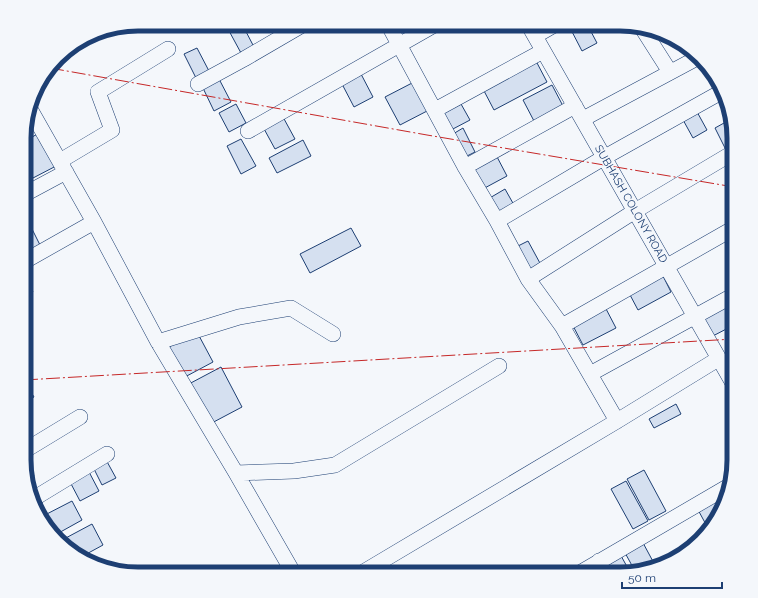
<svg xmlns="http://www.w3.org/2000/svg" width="758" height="598" font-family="Raleway,sans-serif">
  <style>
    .building { fill: #d5e0f0; stroke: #1d3f73 }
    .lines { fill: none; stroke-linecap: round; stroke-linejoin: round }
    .minor-casing { stroke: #1d3f73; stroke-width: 16 }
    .minor { stroke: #f4f7fb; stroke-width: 15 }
    .power { stroke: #c62828; stroke-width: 1; stroke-dasharray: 14 3 2 3; stroke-linecap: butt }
    .labels { text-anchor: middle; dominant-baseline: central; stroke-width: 3; stroke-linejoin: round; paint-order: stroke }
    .street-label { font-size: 11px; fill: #1d3f73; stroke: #f4f7fb }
    .rim { fill: none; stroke: #1d3f73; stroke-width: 5 }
  </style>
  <rect width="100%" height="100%" fill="#f4f7fb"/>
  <path class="building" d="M237,24h5l12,23 -13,6 -13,-24z
    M392,24h29l-20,16z
    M568,24h19l10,19 -15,8z
    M197,48l12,23 -13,7 -12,-24z
    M536,61l11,21 -53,28 -11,-21z
    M361,74l12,23 -19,10 -12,-23z
    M218,77l13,25 -17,9 -12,-25z
    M414,82l15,28 -29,15 -15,-28z
    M552,85l11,21 -29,15 -11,-21z
    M236,104l10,19 -17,9 -10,-19z
    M461,104l9,16 -19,10 -9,-16z
    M696,110l11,20 -14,8 -11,-20z
    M283,117l12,22 -20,10 -12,-22z
    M724,123l10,19v6l-7,4 -12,-24z
    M463,128l12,24 -10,5 -12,-23z
    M41,132l17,33 -25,13 -8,-16v-21z
    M241,139l15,27 -15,8 -14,-28z
    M303,140l8,16 -34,17 -8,-15z
    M495,153l12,23 -26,14 -12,-23z
    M505,189l9,16 -18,10 -8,-16z
    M30,225l11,22 -16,8v-28z
    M351,228l10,18 -51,27 -10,-19z
    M528,241l13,24 -14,8 -13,-25z
    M663,276l8,16 -33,18 -9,-17z
    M25,277l8,15 -8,5z
    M726,303l8,15v7l-25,13 -10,-20z
    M604,305l12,23 -33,17 -12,-23z
    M197,332l16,30 -30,16 -16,-30z
    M221,367l21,40 -34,18 -21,-40z
    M24,380l10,17 -10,5z
    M676,404l5,10 -27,14 -5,-9z
    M105,458l11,20 -14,7 -10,-20z
    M24,459l10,17 -7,3 -3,-12z
    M88,470l11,21 -19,10 -11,-21z
    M644,470l22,41 -17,9 -22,-41z
    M626,481l22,40 -15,8 -22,-40z
    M716,498l6,11 -13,21 -12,-22z
    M72,501l10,19 -27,15 -14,-18z
    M92,524l11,21 -22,12 -14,-9 -5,-8z
    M642,541l14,26 -21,4 -11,-20z
    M620,554l10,18 -19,2 -6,-11z
    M95,556l5,11 -5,-2 -9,-5z"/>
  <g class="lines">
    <defs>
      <path id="minor" d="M388,24l77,143 32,54 31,58 34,47 55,95
        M528,24l206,361
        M642,28l28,44
        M535,36l21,-12
        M198,84l46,-25 60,-35
        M30,109l64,113 64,120 78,131 58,101
        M435,110l108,-59
        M583,119l116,-62
        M248,131l188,-107
        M60,161l52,-31 -14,-38 70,-43
        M465,167l110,-61
        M25,194l41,-22
        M497,221l108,-64 118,-66
        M25,261l69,-39
        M528,279l107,-68 99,-59
        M562,326l172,-98
        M158,342l81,-25 52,-9 42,26
        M590,374l144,-79
        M24,451l56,-34
        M236,473l58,-2 41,-6 164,-99
        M33,501l5,-5 69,-42
        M599,561l8,13
        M360,574l257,-153 101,-62
        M578,574l151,-88"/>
    </defs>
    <use href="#minor" class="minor-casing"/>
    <use href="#minor" class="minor"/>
    <path class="power" d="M50,68l377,67 307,52
      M24,380l710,-41"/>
  </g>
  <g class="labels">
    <g class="street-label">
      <text transform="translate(631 204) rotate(60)">SUBHASH COLONY ROAD</text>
    </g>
  </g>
  <path d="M0 0H758V598H0ZM138 31H620A107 107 0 0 1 727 138V460A107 107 0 0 1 620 567H138A107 107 0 0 1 31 460V138A107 107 0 0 1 138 31Z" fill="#f4f7fb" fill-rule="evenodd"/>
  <path class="rim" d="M138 31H620A107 107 0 0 1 727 138V460A107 107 0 0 1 620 567H138A107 107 0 0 1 31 460V138A107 107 0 0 1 138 31Z"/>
  <path d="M622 582v6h100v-6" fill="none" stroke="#1d3f73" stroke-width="2"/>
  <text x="628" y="582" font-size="12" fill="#1d3f73" stroke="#f4f7fb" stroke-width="3" paint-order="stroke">50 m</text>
</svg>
